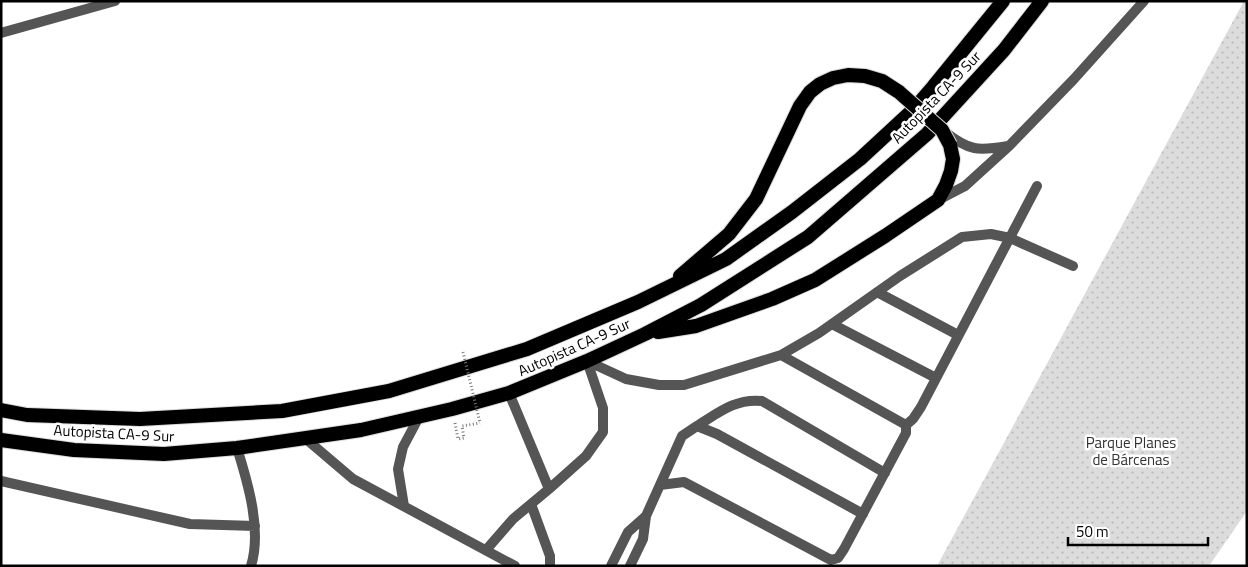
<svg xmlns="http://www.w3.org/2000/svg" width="1248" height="567" font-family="'Titillium Web',sans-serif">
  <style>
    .grass { fill: url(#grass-dots) }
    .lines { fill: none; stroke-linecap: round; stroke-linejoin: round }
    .trunk-casing { stroke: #dbdbdb; stroke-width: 16 }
    .path { stroke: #777; stroke-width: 3; stroke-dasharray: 1 2.5; stroke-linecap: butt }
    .service { stroke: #555; stroke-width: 10 }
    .minor { stroke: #555; stroke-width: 10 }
    .trunk { stroke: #000; stroke-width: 14 }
    .trunk-bridge-casing { stroke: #dbdbdb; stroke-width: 16; stroke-linecap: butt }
    .path-bridge { stroke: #777; stroke-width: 3; stroke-dasharray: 1 2.5; stroke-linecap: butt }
    .trunk-bridge { stroke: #000; stroke-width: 14 }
    .labels { text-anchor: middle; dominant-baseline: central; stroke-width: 5; stroke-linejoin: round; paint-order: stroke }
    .street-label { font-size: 15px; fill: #000; stroke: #fff }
    .park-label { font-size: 15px; fill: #333; stroke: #fff }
  </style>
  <defs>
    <pattern id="grass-dots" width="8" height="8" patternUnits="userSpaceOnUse" patternTransform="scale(1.25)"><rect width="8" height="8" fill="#dcdcdc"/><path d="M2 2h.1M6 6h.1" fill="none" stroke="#bbb" stroke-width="1.8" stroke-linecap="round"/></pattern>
  </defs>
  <rect width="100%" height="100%" fill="#fff"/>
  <path class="grass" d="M1244,1h3v510l-38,55h-272z"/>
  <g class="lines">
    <defs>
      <path id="trunk" d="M680,276l49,-42 27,-35 44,-93 10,-14 10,-8 13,-6 15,-3 17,1 17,5 17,11
        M658,332l38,-6 76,-27 43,-19 70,-44 53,-36 8,-15 5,-14 2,-12 -3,-14
        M1,410l26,5 113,4 142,-8 107,-20 138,-42 111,-47 88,-43 66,-47 68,-53 53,-49 20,-23 70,-86
        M1,440l73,10 90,4 73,-6 124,-18 91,-21 57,-16 78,-32 58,-27 56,-29 107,-68 119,-103 77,-84 38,-49"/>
    </defs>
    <use href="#trunk" class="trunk-casing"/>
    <path class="path" d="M455,423l3,16 6,-1 -2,-12 18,-3"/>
    <path class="service" d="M1,33l114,-32
      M877,292l81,43
      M832,324l104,54
      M587,361l39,18 33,6h25l97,-30 38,-22 81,-57 62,-39 29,-3 19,4 63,28
      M906,425l7,-6 8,-12 116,-221
      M697,426c21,-13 39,-28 65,-25l123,72
      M237,448c11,35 25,82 14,118
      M1,481l189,43 65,2
      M660,485l24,-3 147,78 7,-2 6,-9 62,-116v-8l-125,-70
      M549,489l37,-33 17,-24v-24l-16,-47
      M531,504l19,52v10
      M486,550l27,-31 36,-30 -40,-96
      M611,566l17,-34 18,-16
      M630,566l13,-27 3,-23 36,-80 15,-10 20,8 146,80"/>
    <path class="minor" d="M945,132c24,19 33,19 63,14
      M938,200l27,-14 44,-40 65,-67 70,-78
      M306,439l47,40 162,87
      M404,506l-6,-37 5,-22 16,-30"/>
    <use href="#trunk" class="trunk"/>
    <defs>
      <path id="trunk-bridge" d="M899,92l43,38 8,15"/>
    </defs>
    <use href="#trunk-bridge" class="trunk-bridge-casing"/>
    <path class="path-bridge" d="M463,352l17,71"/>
    <use href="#trunk-bridge" class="trunk-bridge"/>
  </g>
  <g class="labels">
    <g class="street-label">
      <text transform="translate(936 97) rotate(-46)">Autopista CA-9 Sur</text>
      <text transform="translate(574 347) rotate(-24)">Autopista CA-9 Sur</text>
      <text transform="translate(114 433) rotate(3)">Autopista CA-9 Sur</text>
    </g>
    <g class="park-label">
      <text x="1131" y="442">Parque Planes<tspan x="1131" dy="17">de Bárcenas</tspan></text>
    </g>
  </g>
  <rect width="1248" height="567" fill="none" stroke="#000000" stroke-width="5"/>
  <path d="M1068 537v8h140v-8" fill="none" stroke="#000000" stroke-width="2.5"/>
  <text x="1076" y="537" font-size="15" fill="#000000" stroke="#ffffff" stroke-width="4" paint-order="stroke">50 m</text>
</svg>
